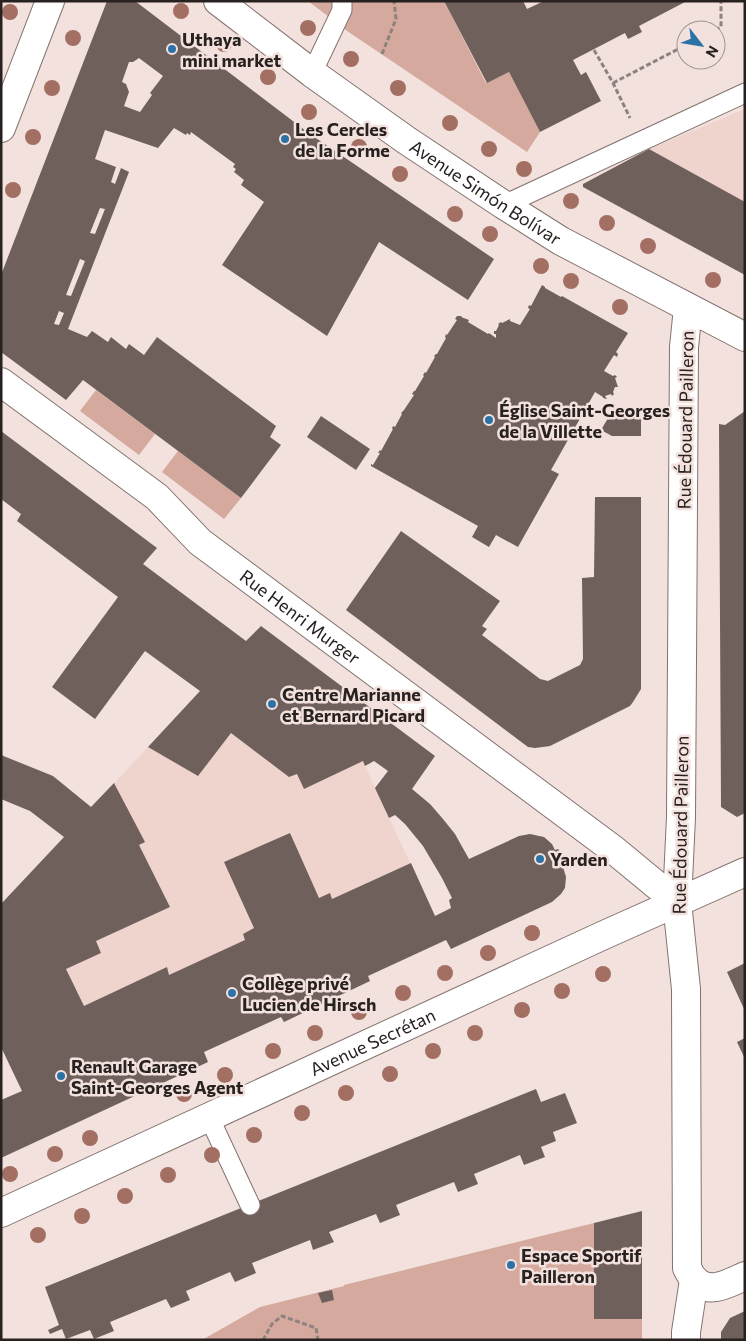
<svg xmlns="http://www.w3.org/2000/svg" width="746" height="1341" font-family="Commissioner,sans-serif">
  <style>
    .built { fill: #efd4cd }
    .green { fill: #d5a99d }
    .building { fill: #6f605c; fill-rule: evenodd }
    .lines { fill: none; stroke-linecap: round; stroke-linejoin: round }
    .service-casing { stroke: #83736f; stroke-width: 21 }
    .pedestrian-casing { stroke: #83736f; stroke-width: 30 }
    .minor-casing { stroke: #83736f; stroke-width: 30 }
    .secondary-casing { stroke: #83736f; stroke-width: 30 }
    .path { stroke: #8e827f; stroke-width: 3; stroke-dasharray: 5 2.5; stroke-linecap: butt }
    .service { stroke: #fff; stroke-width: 19 }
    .pedestrian { stroke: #fff; stroke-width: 28 }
    .minor { stroke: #fff; stroke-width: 28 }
    .secondary { stroke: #fff; stroke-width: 28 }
    .tree { fill: #a36f63 }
    .poi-dot { fill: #2d72a7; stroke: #f3e1dd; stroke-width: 2 }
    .labels { text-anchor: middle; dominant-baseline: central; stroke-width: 5; stroke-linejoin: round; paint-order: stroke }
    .poi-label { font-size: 18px; font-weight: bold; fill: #27211f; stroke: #f3e1dd; text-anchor: start }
    .street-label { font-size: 18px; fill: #27211f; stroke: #f3e1dd }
  </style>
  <rect width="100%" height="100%" fill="#f3e1dd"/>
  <path class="built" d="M745,109v166l-162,-88v-3l66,-35z
    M261,626l99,74 -15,23 101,217 -78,36 2,5 -86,41 -3,-5 -77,35 4,10 -81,37 -103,-219z"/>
  <path class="green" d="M308,1h136l42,82 23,-11 31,60 -13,20 -177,-119z
    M96,390l59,44 -16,21 -59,-44z
    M178,451l63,47 -17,21 -62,-47z
    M594,1223v96h48v21h-440l58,-33 84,-21v-1z"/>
  <path class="building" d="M107,1h28l175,133 184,125 -26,41 -89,-58 -52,94 -105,-71 42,-63 -23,-17 3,-5 -10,-8 2,-3 -3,-2 2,-3 -44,-32 -1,3 -3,-2 -1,2 -12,-7 -16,20 -53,-18 -10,29 21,8 -5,15 4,2 6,-16 8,4 -61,157 19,8 5,-6 16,11 3,-5 15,12 3,-5 15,11 13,-18 119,89 -6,11 11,8 -40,53 -158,-118 -17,20 -65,-48v-77zM139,58l24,18 -13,17 2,2 -12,17 -16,-6 5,-14 -3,-8 -4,-2 7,-20h4zM100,208l5,1 -10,25 -5,-1zM80,259l5,2 -14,35 -5,-1zM59,311l5,2 -5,12 -5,-1z
    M444,1h79l4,8 17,-8h143l-48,25 3,6 -14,7 -3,-6 -52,27 8,15 5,-3 15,29 -61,31 -31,-60 -22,11z
    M649,149l96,53v73l-162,-88v-3z
    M542,285l3,2v1l16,9 1,-1 66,37 -12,19 2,2 -1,3 -3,-2 -10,16 9,5 2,-1 2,2 -2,1 3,9h-3l-2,5 1,2 -2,2 -1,-2 -6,2 2,3 -4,-1v-1l-8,-5 -44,78 8,4 -41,73 -22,-12 -7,12 -17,-10 6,-11 -107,-60v-2l2,1 7,-12h-2l2,-3 1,1 12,-22h-1l1,-3 2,1 7,-13 -1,-1 3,-3 10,-15 -2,-1 2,-3h1l9,-15 -1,-1 2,-3 1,1 9,-16 -1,-1 2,-2h1l9,-16 -1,-1 1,-3 1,1 10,-15 -2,-1 2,-3h5l-1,1 8,3 -1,2 20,12 1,-1 7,5v-4h-2v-3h2l3,-6 -1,-1 3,-2 1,1 8,-4v2l10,4 10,-16 -2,-1 1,-3 2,1z
    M614,408l27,1v27h-29l-11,-6z
    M745,411v402l-8,4 -16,-10 -2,-383 6,1z
    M321,416l49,33 -14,21 -49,-33z
    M1,431l156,117 -14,16 103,77 15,-15 174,130 -23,33 18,15 13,15 12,15 14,25 50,-23 11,-2 14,3 8,7 3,6 3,-1 1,1 7,15 -3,2 3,10 -1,11 -4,6 -9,8 -101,47 -5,-9 -78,36 2,5 -86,41 -3,-5 -77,35 4,10 -207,96v-58l21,-9 -21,-44v-143l63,-67 -34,-26 -29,-12v-44l52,21 38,31 23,-24 31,59 -6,3 31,62 -74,34 5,12 -35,16 18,37 83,-39 2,8 76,-35 -2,-6 11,-6 -30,-66 66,-29 29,65 11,-5 2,6 79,-36 24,53 16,-8 -2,-8 3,-2 -10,-20 -19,-32 -18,-22 -10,-9 -6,3 -14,-30 13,-17 -14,-10 -9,5 -2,-5 -59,28 -7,-15 -8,3 -58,-44 -33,43 -50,-29 52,-56 -55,-40 -50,68 -43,-32 66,-90 -101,-76 4,-7 -20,-15z
    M595,497h46v192l-8,13 -3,4 -80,40 -15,2 -7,-1 -182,-137 55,-79 99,70 -18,25 5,3 -5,6 58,44 8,2 32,-16 3,-6 -1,-81 12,-1z
    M745,963v48l-18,-39z
    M745,1038v21l-8,-17z
    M536,1089l5,13 24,-9 12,30 -24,9 3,9 -15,6 4,10 -21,8 -4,-10 -46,19 4,10 -20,8 -4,-10 -58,23 4,10 -20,8 -4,-9 -47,18 5,10 -21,8 -3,-10 -58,23 4,10 -21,9 -5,-10 -44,19 4,9 -19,8 -5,-9 -56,23 4,9 -20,8 -4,-9 -24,9 -4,-10 -12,5 -2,-4 11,-5 -14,-38z
    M642,1211v108h-48v-96z
    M332,1290l2,10 -12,3 -4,-10z
    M745,1311v29h-24v-8l9,-14z"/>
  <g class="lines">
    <defs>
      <path id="service" d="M312,73l30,-63v-9
        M504,205l241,-112
        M209,1117l41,88"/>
      <path id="pedestrian" d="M686,1340v-8l8,-52"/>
      <g id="minor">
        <path d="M1,128l49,-127"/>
        <path d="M688,308l-4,39 -3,470 -4,85 9,87 1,279c2,4 4,8 7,11 14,17 35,4 51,-3"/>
        <path id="s1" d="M1,382l156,115 43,45 414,308 63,52"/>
        <path id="s2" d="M1,1213l603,-278 141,-63"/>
      </g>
      <g id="secondary">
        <path id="s3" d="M218,1l94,72 94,67 98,65 57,36 184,96"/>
      </g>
    </defs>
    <use href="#service" class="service-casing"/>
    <use href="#pedestrian" class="pedestrian-casing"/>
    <use href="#minor" class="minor-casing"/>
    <use href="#secondary" class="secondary-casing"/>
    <path class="path" d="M715,30l6,-3v-26
      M594,50l19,33 17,35
      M382,54l14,-35 -2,-18
      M613,83l73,-38
      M263,1340l9,-16 10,-8 34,12 2,12"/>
    <use href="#service" class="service"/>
    <use href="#pedestrian" class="pedestrian"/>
    <use href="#minor" class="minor"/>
    <use href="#secondary" class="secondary"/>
  </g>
  <g class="tree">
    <circle cx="181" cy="11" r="8"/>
    <circle cx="10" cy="12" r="8"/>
    <circle cx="308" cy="28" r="8"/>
    <circle cx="73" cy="38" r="8"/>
    <circle cx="224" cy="44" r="8"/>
    <circle cx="351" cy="59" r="8"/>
    <circle cx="268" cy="77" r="8"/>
    <circle cx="52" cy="88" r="8"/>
    <circle cx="398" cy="88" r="8"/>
    <circle cx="309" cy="112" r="8"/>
    <circle cx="450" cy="123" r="8"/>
    <circle cx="33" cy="137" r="8"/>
    <circle cx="359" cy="147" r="8"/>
    <circle cx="489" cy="149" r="8"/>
    <circle cx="524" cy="169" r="8"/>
    <circle cx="400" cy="174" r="8"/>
    <circle cx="13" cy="190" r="8"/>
    <circle cx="571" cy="201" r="8"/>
    <circle cx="455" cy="214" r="8"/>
    <circle cx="607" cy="223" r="8"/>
    <circle cx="490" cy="234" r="8"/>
    <circle cx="648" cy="246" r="8"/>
    <circle cx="541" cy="266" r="8"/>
    <circle cx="713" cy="280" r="8"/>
    <circle cx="571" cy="281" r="8"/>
    <circle cx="620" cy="307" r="8"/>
    <circle cx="532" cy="933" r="8"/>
    <circle cx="488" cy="953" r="8"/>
    <circle cx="445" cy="973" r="8"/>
    <circle cx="603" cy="974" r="8"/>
    <circle cx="562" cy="991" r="8"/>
    <circle cx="403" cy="993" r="8"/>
    <circle cx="522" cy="1010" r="8"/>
    <circle cx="359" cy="1012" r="8"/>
    <circle cx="315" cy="1033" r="8"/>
    <circle cx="475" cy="1033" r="8"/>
    <circle cx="273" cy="1051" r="8"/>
    <circle cx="433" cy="1051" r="8"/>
    <circle cx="390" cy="1074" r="8"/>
    <circle cx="225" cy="1075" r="8"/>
    <circle cx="346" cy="1093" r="8"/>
    <circle cx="184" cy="1094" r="8"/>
    <circle cx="302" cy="1113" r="8"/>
    <circle cx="254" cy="1135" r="8"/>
    <circle cx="90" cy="1138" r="8"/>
    <circle cx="55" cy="1154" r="8"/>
    <circle cx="212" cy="1155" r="8"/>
    <circle cx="10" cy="1174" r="8"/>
    <circle cx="168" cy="1175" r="8"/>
    <circle cx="125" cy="1196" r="8"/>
    <circle cx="82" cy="1216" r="8"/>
    <circle cx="38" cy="1235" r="8"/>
  </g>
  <g class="poi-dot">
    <circle cx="172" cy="49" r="5"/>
    <circle cx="285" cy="139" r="5"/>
    <circle cx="489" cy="420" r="5"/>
    <circle cx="272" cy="704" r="5"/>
    <circle cx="540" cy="859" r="5"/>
    <circle cx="232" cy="993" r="5"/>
    <circle cx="61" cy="1076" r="5"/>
    <circle cx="511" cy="1265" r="5"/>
  </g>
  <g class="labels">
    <g class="poi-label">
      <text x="182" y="39">Uthaya<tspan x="182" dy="21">mini market</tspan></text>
      <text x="295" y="129">Les Cercles<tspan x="295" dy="21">de la Forme</tspan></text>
      <text x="499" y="410">Église Saint-Georges<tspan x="499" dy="21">de la Villette</tspan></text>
      <text x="282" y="694">Centre Marianne<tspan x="282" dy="21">et Bernard Picard</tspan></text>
      <text x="550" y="859">Yarden</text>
      <text x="242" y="983">Collège privé<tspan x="242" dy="21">Lucien de Hirsch</tspan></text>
      <text x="71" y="1066">Renault Garage<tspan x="71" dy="21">Saint-Georges Agent</tspan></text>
      <text x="521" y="1255">Espace Sportif<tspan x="521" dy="21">Pailleron</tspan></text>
    </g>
    <g class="street-label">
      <text stroke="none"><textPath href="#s3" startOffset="329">Avenue Simón Bolívar</textPath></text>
      <text transform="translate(685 420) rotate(-89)">Rue Édouard Pailleron</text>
      <text stroke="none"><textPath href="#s1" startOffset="381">Rue Henri Murger</textPath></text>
      <text transform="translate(680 825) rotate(-89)">Rue Édouard Pailleron</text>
      <text stroke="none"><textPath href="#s2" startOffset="409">Avenue Secrétan</textPath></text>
    </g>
  </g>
  <rect width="746" height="1341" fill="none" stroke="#27211f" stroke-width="5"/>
  <g transform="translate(701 45) rotate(121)"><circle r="24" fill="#f3e1dd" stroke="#a19491"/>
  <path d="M0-4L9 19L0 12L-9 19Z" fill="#2d72a7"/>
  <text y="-8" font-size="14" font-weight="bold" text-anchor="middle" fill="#27211f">N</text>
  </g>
</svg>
